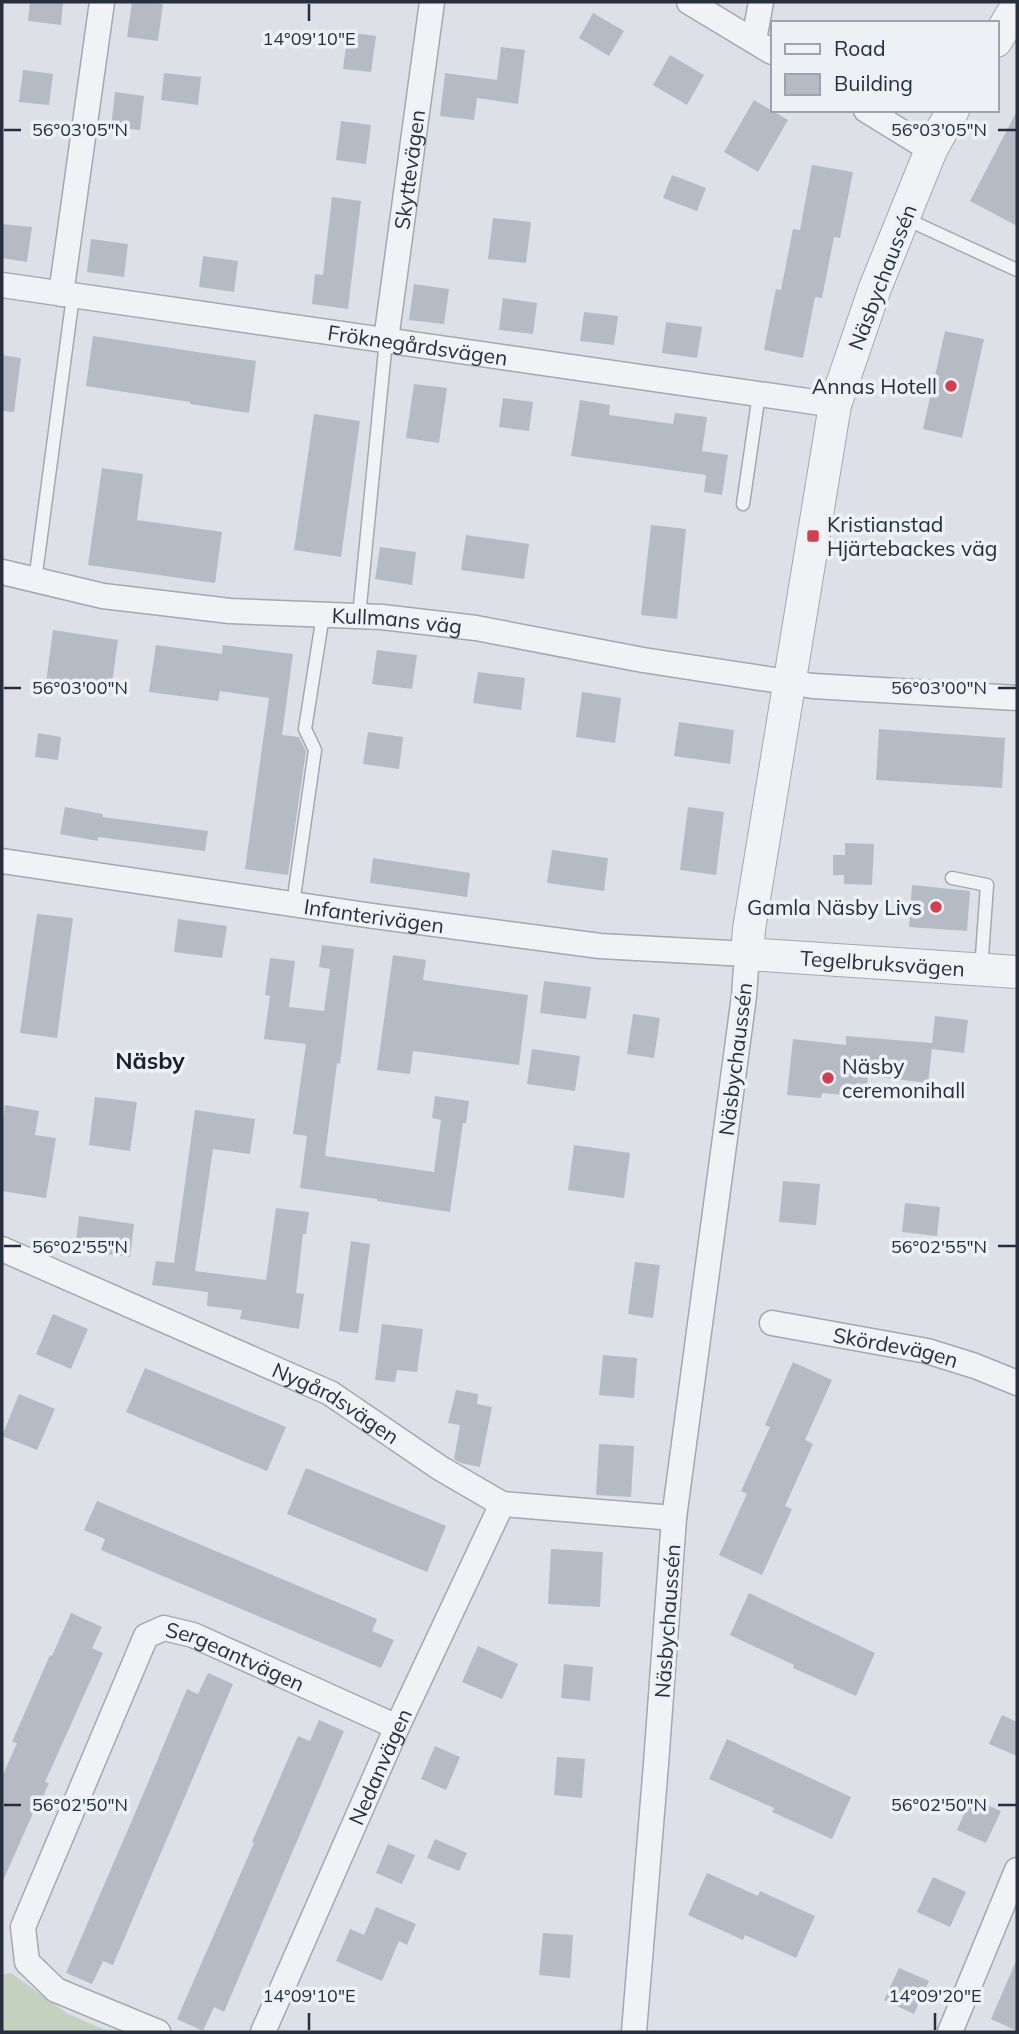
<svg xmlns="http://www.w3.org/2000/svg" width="1019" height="2034" font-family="Mulish,sans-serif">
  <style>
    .green { fill: #c3d1bf }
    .building { fill: #b5bac4 }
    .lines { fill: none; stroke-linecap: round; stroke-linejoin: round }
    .service-casing { stroke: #a3a8b1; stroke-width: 15 }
    .minor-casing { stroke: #a3a8b1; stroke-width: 27 }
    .tertiary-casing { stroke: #a3a8b1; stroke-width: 34 }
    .service { stroke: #f0f2f6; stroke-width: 12 }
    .minor { stroke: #f0f2f6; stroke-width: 24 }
    .tertiary { stroke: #f0f2f6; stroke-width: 32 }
    .ticks { fill: none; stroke: #272f3e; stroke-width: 2.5 }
    .poi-dot { fill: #ce4154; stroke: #edf0f5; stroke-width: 2.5 }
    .labels { text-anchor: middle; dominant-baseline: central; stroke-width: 7; stroke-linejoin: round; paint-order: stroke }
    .street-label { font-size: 21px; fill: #272f3e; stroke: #edf0f5 }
    .poi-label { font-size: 21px; fill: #272f3e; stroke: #edf0f5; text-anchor: end }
    .neighbourhood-label { font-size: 23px; font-weight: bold; fill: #19202f; stroke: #edf0f5 }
    .ticks-label { font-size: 18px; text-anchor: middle; fill: #272f3e; stroke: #edf0f5; stroke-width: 7; stroke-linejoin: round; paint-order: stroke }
  </style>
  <rect width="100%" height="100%" fill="#dde1e7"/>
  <path class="green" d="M11,1973l57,41 42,18h-108v-58z"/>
  <path class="building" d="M30,2h33l-2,23 -33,-4z
    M132,2l31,2 -5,37 -31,-4z
    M593,13l31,18 -15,25 -30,-18z
    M348,32l28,4 -5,36 -28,-3z
    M501,47l24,3 -7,54 -41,-6 -3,22 -34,-4 5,-43 52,7z
    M670,55l34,20 -17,30 -34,-20z
    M23,70l30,4 -4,31 -30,-3z
    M164,73l37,4 -3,28 -37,-5z
    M115,92l29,4 -4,34 -29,-3z
    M754,100l34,20 -30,52 -34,-20z
    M1017,111v115l-47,-25z
    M341,121l30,4 -5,39 -30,-4z
    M812,165l41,7 -13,66 -6,-1 -12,61 -7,-1 -12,61 -39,-8 12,-61 5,1 12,-61 7,1z
    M672,175l34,13 -9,23 -34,-13z
    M332,197l29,4 -13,108 -36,-5 3,-30 8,1z
    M493,218l38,4 -5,41 -38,-4z
    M2,224l30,3 -5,35 -25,-4z
    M91,239l37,5 -4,33 -37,-5z
    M203,256l35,5 -4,31 -35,-5z
    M414,284l35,5 -5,35 -35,-4z
    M503,298l34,5 -4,31 -34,-4z
    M584,312l34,4 -4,29 -34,-4z
    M666,322l36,5 -5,31 -35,-5z
    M945,331l39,8 -22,99 -39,-9z
    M93,336l163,25 -7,52 -59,-9v-2l-104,-16z
    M2,355l19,3 -7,54 -12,-1z
    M414,384l33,4 -8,55 -33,-5z
    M503,398l30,4 -4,29 -30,-4z
    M580,400l30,5 -1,10 64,9 2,-11 32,4 -5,34 26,4 -6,40 -18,-3 2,-17 -135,-19z
    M314,414l46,7 -19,136 -47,-7z
    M102,468l41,6 -6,46 85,12 -7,51 -127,-18z
    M651,525l35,4 -9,90 -36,-4z
    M466,535l63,9 -5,35 -63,-9z
    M380,547l36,5 -4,33 -37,-6z
    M53,630l65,10 -7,51 -65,-9z
    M156,645l66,9 1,-9 70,9 -11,81 17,2 7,14 -18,124 -43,-6 24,-171 -49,-7 -2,10 -69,-9z
    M377,650l40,5 -5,34 -40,-5z
    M478,672l47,6 -4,32 -48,-7z
    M582,692l39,6 -6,45 -39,-6z
    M679,722l55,8 -4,34 -56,-8z
    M879,729l126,9 -3,50 -126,-8z
    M368,732l35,5 -4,32 -36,-5z
    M38,733l23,4 -3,23 -23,-3z
    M65,807l38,7 -1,3 106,14 -3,20 -107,-14v4l-38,-7z
    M688,807l36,5 -8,63 -36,-5z
    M845,843l29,1 -2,41 -28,-1v-9h-11v-20h12z
    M552,850l56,8 -4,33 -57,-8z
    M373,858l97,15 -3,24 -97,-14z
    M912,885l58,6 -3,40 -58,-4z
    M37,914l36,4 -16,120 -37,-5z
    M178,919l49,7 -5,32 -48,-6z
    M322,945l32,4 -14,115 -3,-1 -12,93 109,16 7,-52 -9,-2 3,-22 34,5 -3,22h-3l-13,89 -73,-11v-2l-77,-11 7,-52 -14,-2 13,-90 -42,-5 6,-43 -5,-1 5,-37 25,3 -6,46 35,4 6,-42 -11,-2z
    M393,955l33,5 -3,20 105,15 -9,70 -106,-14 -3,23 -33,-4z
    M544,981l47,6 -5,32 -46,-6z
    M633,1014l27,4 -6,40 -27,-4z
    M935,1016l33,4 -4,33 -32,-4 -4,34 -60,-7 -2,21 -44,-4 -1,5 -34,-3 6,-56 53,6v-9l86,7z
    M532,1049l48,7 -5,35 -48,-7z
    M95,1097l42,5 -7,49 -41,-6z
    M5,1105l34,6 -4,24 21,3 -10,60 -44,-7v-66z
    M195,1110l60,9 -5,35 -37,-5 -18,122 71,9 10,-72 33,4 -3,22h-3l-7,59 8,1 -5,35 -59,-10 2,-9 -35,-4 1,-14 -56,-7 4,-24 18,2z
    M574,1145l56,8 -6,45 -56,-8z
    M783,1181l37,3 -4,41 -37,-3z
    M905,1203l35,4 -3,29 -35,-4z
    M79,1216l55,8 -4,33 -55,-7z
    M351,1241l19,3 -12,89 -19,-2z
    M635,1262l25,3 -7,53 -25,-4z
    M53,1314l35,15 -17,40 -35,-15z
    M382,1324l41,5 -6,43 -20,-2 -2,12 -20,-2z
    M603,1355l34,3 -3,40 -35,-3z
    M793,1362l39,18 -27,60 8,4 -28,62 7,3 -30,66 -43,-20 28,-61 -6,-3 29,-64 -5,-2z
    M145,1368l141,59 -19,44 -141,-59z
    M456,1390l22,4 -1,10 15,3 -12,60 -19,-4 -7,-4 6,-34 -12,-2z
    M19,1394l36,15 -18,41 -35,-14z
    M599,1444l35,2 -3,51 -35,-2z
    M306,1468l140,58 -19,46 -140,-58z
    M97,1501l280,118 -5,12 22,9 -13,28 -280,-118 4,-11 -21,-9z
    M551,1549l52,3 -3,55 -52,-3z
    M749,1593l126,60 -19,43 -63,-28 1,-3 -64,-30z
    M71,1613l31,14 -10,21 11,5 -58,129 4,1 -10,22 -2,-1 -35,79v-106l15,-34 -5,-1 38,-87 2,1z
    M478,1646l40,18 -16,35 -40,-17z
    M564,1664l29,3 -3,34 -29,-3z
    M208,1673l25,11 -120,281 -10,-4 -11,23 -26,-11 76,-176 45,-108 11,5z
    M1002,1715l15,7v34l-28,-12z
    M319,1720l25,11 -120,281 -10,-5 -11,24 -26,-12 77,-176 -2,-1 46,-106 12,5z
    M727,1739l124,58 -19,42 -60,-27 2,-4 -65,-29z
    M435,1746l25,11 -14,33 -25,-11z
    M557,1757l28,2 -3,39 -28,-3z
    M971,1798l30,13 -15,32 -29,-13z
    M435,1839l32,14 -8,18 -32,-13z
    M388,1844l27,11 -13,29 -26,-11z
    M707,1873l51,23 2,-5 55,25 -19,42 -51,-23 -2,5 -55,-25z
    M933,1877l33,15 -16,35 -33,-15z
    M376,1907l40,17 -9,21 -8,-4 -17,40 -46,-20 14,-32 14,6z
    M543,1933l30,2 -3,43 -31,-3z
    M1017,1959v72l-26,-12z
    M899,1968l30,13 -15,33 -30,-14z"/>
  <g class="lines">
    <defs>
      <path id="service" d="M904,218l113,52
        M743,504l16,-110
        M35,581l38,-285
        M359,616l27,-276
        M952,878l35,7 -6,85
        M293,904l22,-154 -10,-21 18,-114"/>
      <g id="minor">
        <path d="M689,2l83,50"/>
        <path d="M754,40l7,-38"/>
        <path d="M866,110l65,40"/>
        <path id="s1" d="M2,285l833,120"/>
        <path d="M61,294l41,-292"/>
        <path id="s2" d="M386,340l46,-338"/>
        <path id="s3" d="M2,572l101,24 127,15 152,6 94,11 167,32 170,26 204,12"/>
        <path id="s4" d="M2,861l371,55 227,30 147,8 -3,42 -70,522 -18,246 -22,268"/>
        <path id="s5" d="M2,1249l328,144 110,75 62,36 172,14"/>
        <path id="s6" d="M772,1323l155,28 48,15 42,17"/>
        <path id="s7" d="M158,2032l-102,-42 -29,-28 -4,-35 123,-291 18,-8 29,7 204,92"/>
        <path id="s8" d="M263,2032l134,-305 105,-223"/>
        <path d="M950,2032l67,-162"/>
      </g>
      <g id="tertiary">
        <path d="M996,41l21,-35"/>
        <path id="s9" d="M953,110l-22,40 -56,138 -40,117 -86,524 -2,25 270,18"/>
      </g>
    </defs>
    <use href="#service" class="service-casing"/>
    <use href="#minor" class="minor-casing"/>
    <use href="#tertiary" class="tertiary-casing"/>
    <use href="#service" class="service"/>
    <use href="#minor" class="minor"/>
    <use href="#tertiary" class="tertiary"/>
  </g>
  <path class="ticks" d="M309,4v17M4,130h17M998,130h18M4,688h17M998,688h18M4,1246h17M998,1246h18M4,1805h17M998,1805h18M309,2013v17M935,2013v17"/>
  <g class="poi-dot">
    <circle cx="951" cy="386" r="7"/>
    <rect x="806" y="529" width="14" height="14" rx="3.5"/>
    <circle cx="936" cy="907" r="7"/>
    <circle cx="828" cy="1078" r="7"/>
  </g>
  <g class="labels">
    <g class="street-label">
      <text stroke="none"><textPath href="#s2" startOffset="172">Skyttevägen</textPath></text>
      <text transform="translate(882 277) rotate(-69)">Näsbychaussén</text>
      <text stroke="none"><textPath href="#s1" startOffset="420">Fröknegårdsvägen</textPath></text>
      <text stroke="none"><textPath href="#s3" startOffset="399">Kullmans väg</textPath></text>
      <text stroke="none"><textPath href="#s4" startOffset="376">Infanterivägen</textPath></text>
      <text stroke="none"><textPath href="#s9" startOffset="1010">Tegelbruksvägen</textPath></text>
      <text transform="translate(735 1059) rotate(-83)">Näsbychaussén</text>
      <text stroke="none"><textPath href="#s6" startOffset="126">Skördevägen</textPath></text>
      <text stroke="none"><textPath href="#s5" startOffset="368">Nygårdsvägen</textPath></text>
      <text transform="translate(667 1621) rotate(-86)">Näsbychaussén</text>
      <text stroke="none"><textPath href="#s7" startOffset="598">Sergeantvägen</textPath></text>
      <text stroke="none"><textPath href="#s8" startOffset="290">Nedanvägen</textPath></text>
    </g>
    <g class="poi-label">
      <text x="937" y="386">Annas Hotell</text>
      <text x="827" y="524" text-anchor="start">Kristianstad<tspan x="827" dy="24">Hjärtebackes väg</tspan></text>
      <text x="922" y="907">Gamla Näsby Livs</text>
      <text x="842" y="1066" text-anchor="start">Näsby<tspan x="842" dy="24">ceremonihall</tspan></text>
    </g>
    <g class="neighbourhood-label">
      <text x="150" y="1060">Näsby</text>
    </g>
  </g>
  <g class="ticks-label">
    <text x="309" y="45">14°09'10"E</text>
    <text x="80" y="136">56°03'05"N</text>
    <text x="939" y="136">56°03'05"N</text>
    <text x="80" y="694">56°03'00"N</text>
    <text x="939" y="694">56°03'00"N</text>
    <text x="80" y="1253">56°02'55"N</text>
    <text x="939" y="1253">56°02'55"N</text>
    <text x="80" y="1811">56°02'50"N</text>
    <text x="939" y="1811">56°02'50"N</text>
    <text x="309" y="2002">14°09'10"E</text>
    <text x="935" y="2002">14°09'20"E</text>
  </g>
  <rect width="1019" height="2034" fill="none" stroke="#272f3e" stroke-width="7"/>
  <rect x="771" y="21" width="228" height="91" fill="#edf0f5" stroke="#9ea3ac" stroke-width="2"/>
  <rect x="785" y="44" width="35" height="10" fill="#f0f2f6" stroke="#9ea3ac" stroke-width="2"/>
  <text x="834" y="56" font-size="21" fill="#272f3e">Road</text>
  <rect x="785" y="74" width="35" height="21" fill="#b5bac4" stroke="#9ea3ac" stroke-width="2"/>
  <text x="834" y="91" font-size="21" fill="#272f3e">Building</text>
</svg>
